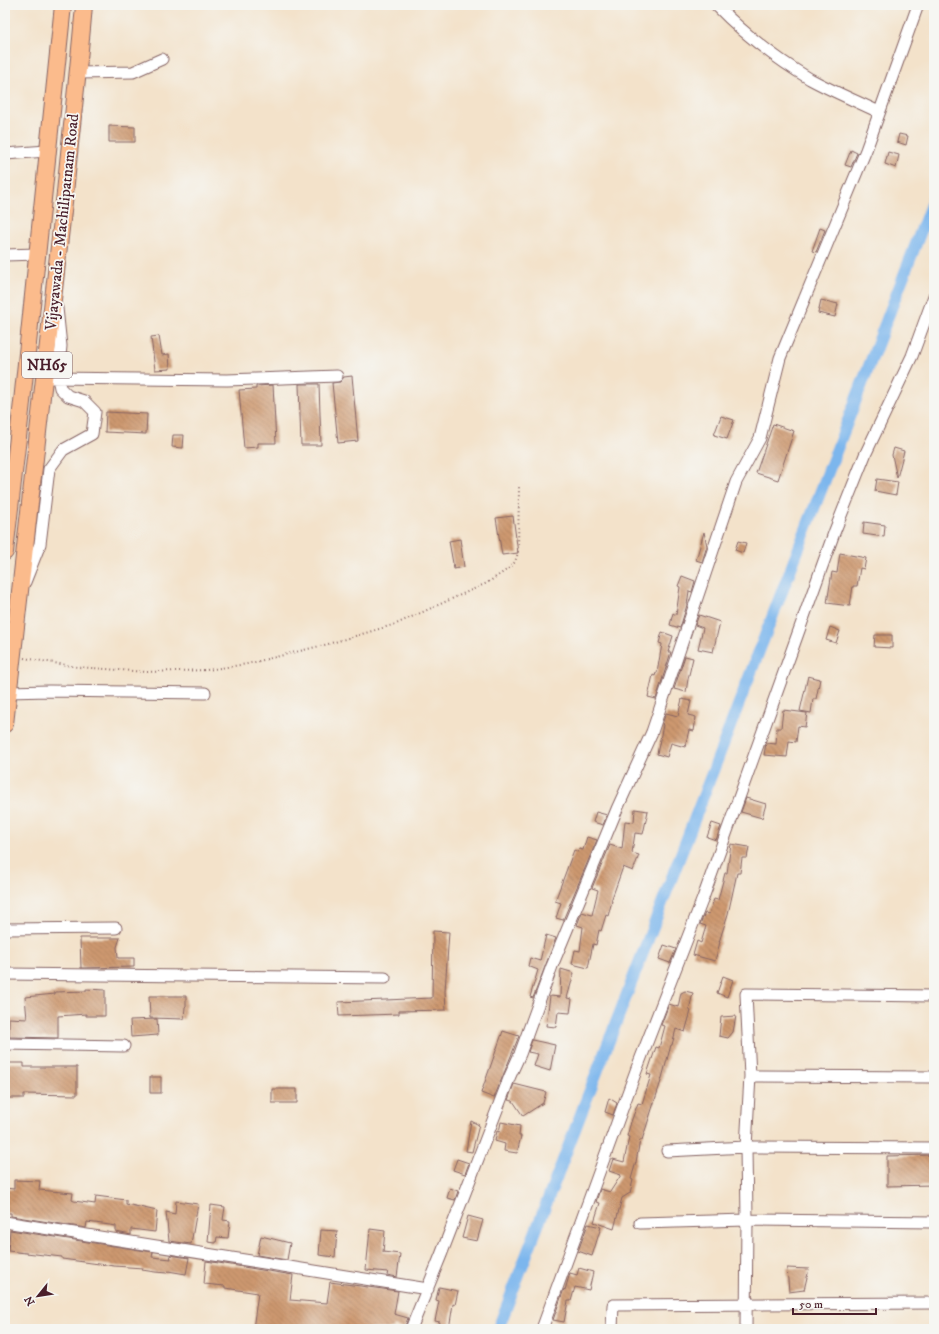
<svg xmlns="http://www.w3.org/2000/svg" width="939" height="1334" font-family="'IM FELL DW Pica',serif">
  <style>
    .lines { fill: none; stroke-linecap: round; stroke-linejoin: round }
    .canal { stroke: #7cb6ed; stroke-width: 12 }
    .building { fill: url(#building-back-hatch) }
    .minor-casing { stroke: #856363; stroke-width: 13 }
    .highway-casing { stroke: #856363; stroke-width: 18 }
    .path { stroke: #856363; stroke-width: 2; stroke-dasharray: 1 3; stroke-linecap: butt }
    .minor { stroke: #fff; stroke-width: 11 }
    .highway { stroke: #fbbb8c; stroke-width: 16 }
    .labels { text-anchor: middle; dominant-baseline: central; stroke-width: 3.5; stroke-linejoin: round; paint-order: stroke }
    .shield { fill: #f6f6f2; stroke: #7e6067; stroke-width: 1 }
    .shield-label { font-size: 15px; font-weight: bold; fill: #4a1f2b }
    .street-label { font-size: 16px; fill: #4a1f2b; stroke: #f6f6f2 }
  </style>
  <defs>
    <pattern id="building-back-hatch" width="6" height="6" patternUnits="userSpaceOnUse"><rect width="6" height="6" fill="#cd9870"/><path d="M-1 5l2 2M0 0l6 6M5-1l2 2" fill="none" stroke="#a87b5c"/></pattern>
  </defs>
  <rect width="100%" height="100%" fill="#f6f6f2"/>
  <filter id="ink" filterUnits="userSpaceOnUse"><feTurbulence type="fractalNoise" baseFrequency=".025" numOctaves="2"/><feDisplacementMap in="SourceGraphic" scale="8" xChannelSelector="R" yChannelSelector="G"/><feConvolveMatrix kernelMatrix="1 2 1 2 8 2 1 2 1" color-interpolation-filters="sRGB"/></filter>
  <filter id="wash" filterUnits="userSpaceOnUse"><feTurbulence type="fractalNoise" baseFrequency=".012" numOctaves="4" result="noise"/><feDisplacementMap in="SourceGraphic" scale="16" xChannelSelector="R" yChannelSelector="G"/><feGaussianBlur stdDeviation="0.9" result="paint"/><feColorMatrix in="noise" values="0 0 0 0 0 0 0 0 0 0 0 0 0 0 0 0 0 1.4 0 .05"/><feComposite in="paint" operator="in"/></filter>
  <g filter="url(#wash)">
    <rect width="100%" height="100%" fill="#f3e2ca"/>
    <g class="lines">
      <path class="canal" d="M498,1329l436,-1132"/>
    </g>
    <g id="blocks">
      <path class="building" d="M109,126l26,1v15h-26z
        M899,134l9,2 -2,9 -9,-3z
        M851,150l6,3 -6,14 -6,-2z
        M888,152l11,3 -3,13 -11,-4z
        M820,228l5,2 -9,22 -4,-1z
        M821,300l17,4 -3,13 -17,-4z
        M159,336l3,19 7,-1 1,15 -15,1 -4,-33z
        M352,376l6,65 -20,2 -6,-60 8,-1 4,-5z
        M299,384h20l2,61h-20z
        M273,385l3,58h-18v4l-14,1 -5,-58 17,-1v-3z
        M106,412l41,2 -1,20 -41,-2z
        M721,416l13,4 -7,19 -13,-4z
        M773,424l21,7 -16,49 -22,-7z
        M173,435h11l-1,13 -11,-1z
        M894,448l10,3 -7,27 -5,-23z
        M877,479l21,3 -2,13 -21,-4z
        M513,516l5,37 -16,2 -6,-37z
        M864,522l21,3 -1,12 -21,-3z
        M704,532l3,14 -5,16 -6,-2z
        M460,539l4,28 -10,2 -5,-28z
        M738,541l8,2 -3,10 -8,-3z
        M840,553l26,5 -2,11 -4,-1 -3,18h-4l-3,20 -23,-3 5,-31 5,1z
        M682,576l13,5 -3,11 -3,-1 -2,14 -7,23 -10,-3 3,-12 3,2 4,-28 -2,-1z
        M699,615l21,7 -7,30 -15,-3 5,-21 -8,-3z
        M830,627l10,4 -4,12 -10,-3z
        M662,632l11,4 -5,16h3l-15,47 -8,-2 5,-22 2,1 1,-3h1l5,-29 -3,-1z
        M875,635h17v13l-18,-1z
        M685,656l8,2 -5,21 -2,13 -12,-3z
        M808,676l12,3 -4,20h-3l-2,14 -11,-2z
        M682,699l9,2 -3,14 8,2 -2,14 -5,-1 -4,17 -14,-4 -4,14 -10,-3 6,-29 -1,-1 4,-11 12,3z
        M783,710l24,3 -2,14 -7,-1 -2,16 -7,-1 -2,16 -23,-2 2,-12 10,1 1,-16h4z
        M746,798l20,6 -4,14 -21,-6z
        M635,809l13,2 -5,23 -8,-1 -3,20 7,2 -6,16 -10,-4 -12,34h1l-4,15 -2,-1 -5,16 -2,-1 -3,15 -3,-1 -5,24 -16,-4 3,-14 5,1 3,-24 -6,-2 5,-13 10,3 6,-25 -6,-2 18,-43 12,4 3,-28 9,1z
        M596,812l11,3 -4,10 -10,-3z
        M712,823l9,3 -5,14 -9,-3z
        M587,837l10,3 -34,80 -7,-2 5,-15 -6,-2 19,-51 4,2 1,-3 4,1z
        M731,844l18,3 -2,11h-5l-2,15h-3l-9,41 -9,28h1l-5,19 -22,-6 4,-14 4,2 5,-17 -6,-2 5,-11 4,1 5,-15 4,1 7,-27h2z
        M433,931l16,1 -4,59 1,19 -47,1v3l-60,2 -1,-14 94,-4z
        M546,935l10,3 -23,60 -3,-1 8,-27 -10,-4 2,-8 10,3z
        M80,938h40l-3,9 1,11h16v9l-53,1z
        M664,945l12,4 -6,14 -11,-4z
        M561,969l13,4 -7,25 5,1 -2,14 -12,-1 -2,15 -10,-1 4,-30 10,1z
        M723,976l10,4 -6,17 -10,-4z
        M86,989l19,1v26h-19v-2l-28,2v22l-49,-1v-19l18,1 -2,-22 30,-3v-2l31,-1z
        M685,991l8,2 -4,17 2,1 -6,21 -9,-3 -4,16h-1l-9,33 -20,62h-2l-4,22 -5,17 2,1 -3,13 -8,5 -8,31 -20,-7 6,-19 -4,-1 4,-13 10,3 11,-17 -12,-4 4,-12 11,3 5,-25 -2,-1 4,-14 7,-19 4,1 9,-29 -4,-1 9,-27 3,1 6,-22 -4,-1 8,-21 9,3 3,-14z
        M149,996h37v10l-1,1 -1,12 -34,-1z
        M736,1016l-3,16 -5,6 -9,-2 2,-19z
        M157,1019l1,16 -27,2 -1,-17z
        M503,1031l16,5 -25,62 -13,-5z
        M532,1040l23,5 -5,26 -16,-5 4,-12 -10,-2z
        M8,1063h16v4h53v28l-53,-1v4h-16z
        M150,1077h11v16h-11z
        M514,1084l32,8 -3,11 -20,13 -10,-15 -5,-1z
        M272,1089h25v14h-25z
        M609,1098l8,5 -4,12 -8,-3z
        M471,1121l8,4 -7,27 -6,-1z
        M501,1122l19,4 -1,10h2l-4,17 -13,-2 1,-7 -10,-3 2,-10 2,1z
        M934,1155v30l-47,1v-30z
        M457,1159l12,4 -4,11 -12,-4z
        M14,1180l26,1 -1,9 34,3 -1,7 2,1 21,3 1,-8 30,4v4l31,7 -2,21 -24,-3v6l-15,-3v-6l-6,-1 -23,-3 -1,6 -75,-12v-3h-6v-25l9,1z
        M450,1188l8,3 -3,9 -8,-2z
        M176,1201l22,3 -7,40 -22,-3 -3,-29 9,2z
        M211,1205l14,2 -2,13 7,1 -2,17 -11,-1 -1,6 -8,-1z
        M468,1216l15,4 -6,21 -15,-3z
        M588,1224l13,3 -9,29 -14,-5z
        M370,1229l15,2 -2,21 17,2 -3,23 -10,-2 1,-3 -22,-2z
        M10,1230l143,22 -1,5 19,2 -1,-4 19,3 -3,16 -18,-3 -1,2 -12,-1 -13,-2 1,-2 -29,-2 -52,-7v-2l-54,-6z
        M321,1230l16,1 -2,26 -16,-2z
        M261,1236l29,7 -3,17 -30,-5z
        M206,1261l87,14 -3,25 37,3 3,-21 68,9 -4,23 14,4 -4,11 -10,-3 -1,3h-140l5,-36 -33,-5v-2l-21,-2z
        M579,1268l14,4 -4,18 -14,-3 -4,14h-3l-4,21 -11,-2 11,-31 1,1 5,-17 7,2z
        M787,1268l22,1 -5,21 -15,2z
        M439,1287l19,4 -3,14 -2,-1 -4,25h-11l2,-7 -5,-1 4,-20 -3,-1z"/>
    </g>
  </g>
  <g filter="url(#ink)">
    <use href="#blocks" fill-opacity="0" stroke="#856363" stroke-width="1"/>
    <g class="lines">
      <defs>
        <path id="minor" d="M716,5c28,29 59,53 94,74 22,12 46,22 69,33
          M79,73l54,-1 29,-13
          M5,154l42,-3
          M5,255l33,-1
          M51,378l176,2 110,-4
          M25,582l15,-38 9,-75 14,-19 29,-16 3,-22 -11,-11 -16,-5 -8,-8 -2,-10 3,-32 -4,-38
          M8,692l41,-1 156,2
          M5,929l111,-1
          M5,974l380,4
          M5,1044l119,2
          M750,1076l-4,-82 188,2
          M667,1151l79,-4 188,1
          M5,1222l423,67
          M640,1223l107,-3 187,2
          M411,1329l30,-74 69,-179 10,-22 32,-88 65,-157 35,-77 84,-250 24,-44 20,-80 86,-208 52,-145
          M542,1329l95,-261 66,-170 131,-365 31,-78 47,-99 22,-60
          M612,1329l1,-24 321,-2
          M746,1329l1,-109 -1,-73 4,-71 184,1"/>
        <path id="highway" d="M5,552l17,-150 41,-397
          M5,724c19,-177 41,-354 60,-531 6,-63 14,-125 19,-188"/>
      </defs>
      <use href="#minor" class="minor-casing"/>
      <use href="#highway" class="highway-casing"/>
      <path class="path" d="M24,658l54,9 69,5 60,-2 40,-6 81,-20 68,-20 91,-41 21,-14 7,-7 3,-9 1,-66"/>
      <use href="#minor" class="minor"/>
      <use href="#highway" class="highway"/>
    </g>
  </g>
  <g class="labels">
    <rect class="shield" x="22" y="352" width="50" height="26" rx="3"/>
    <g class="shield-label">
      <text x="47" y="365">NH65</text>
    </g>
    <g class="street-label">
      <text transform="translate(62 222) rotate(-84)">Vijayawada - Machilipatnam Road</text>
    </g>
  </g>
  <rect width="939" height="1334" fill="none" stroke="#f6f6f2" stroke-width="20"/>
  <g transform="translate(38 1296) rotate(240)" stroke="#f6f6f2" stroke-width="3" paint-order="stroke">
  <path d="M0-3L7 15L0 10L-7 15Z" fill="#4a1f2b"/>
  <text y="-6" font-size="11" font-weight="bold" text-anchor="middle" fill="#4a1f2b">N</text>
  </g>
  <path d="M793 1308v6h83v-6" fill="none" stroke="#4a1f2b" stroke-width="2"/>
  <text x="799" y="1308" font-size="12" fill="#4a1f2b" stroke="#f6f6f2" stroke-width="3" paint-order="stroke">50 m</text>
</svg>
